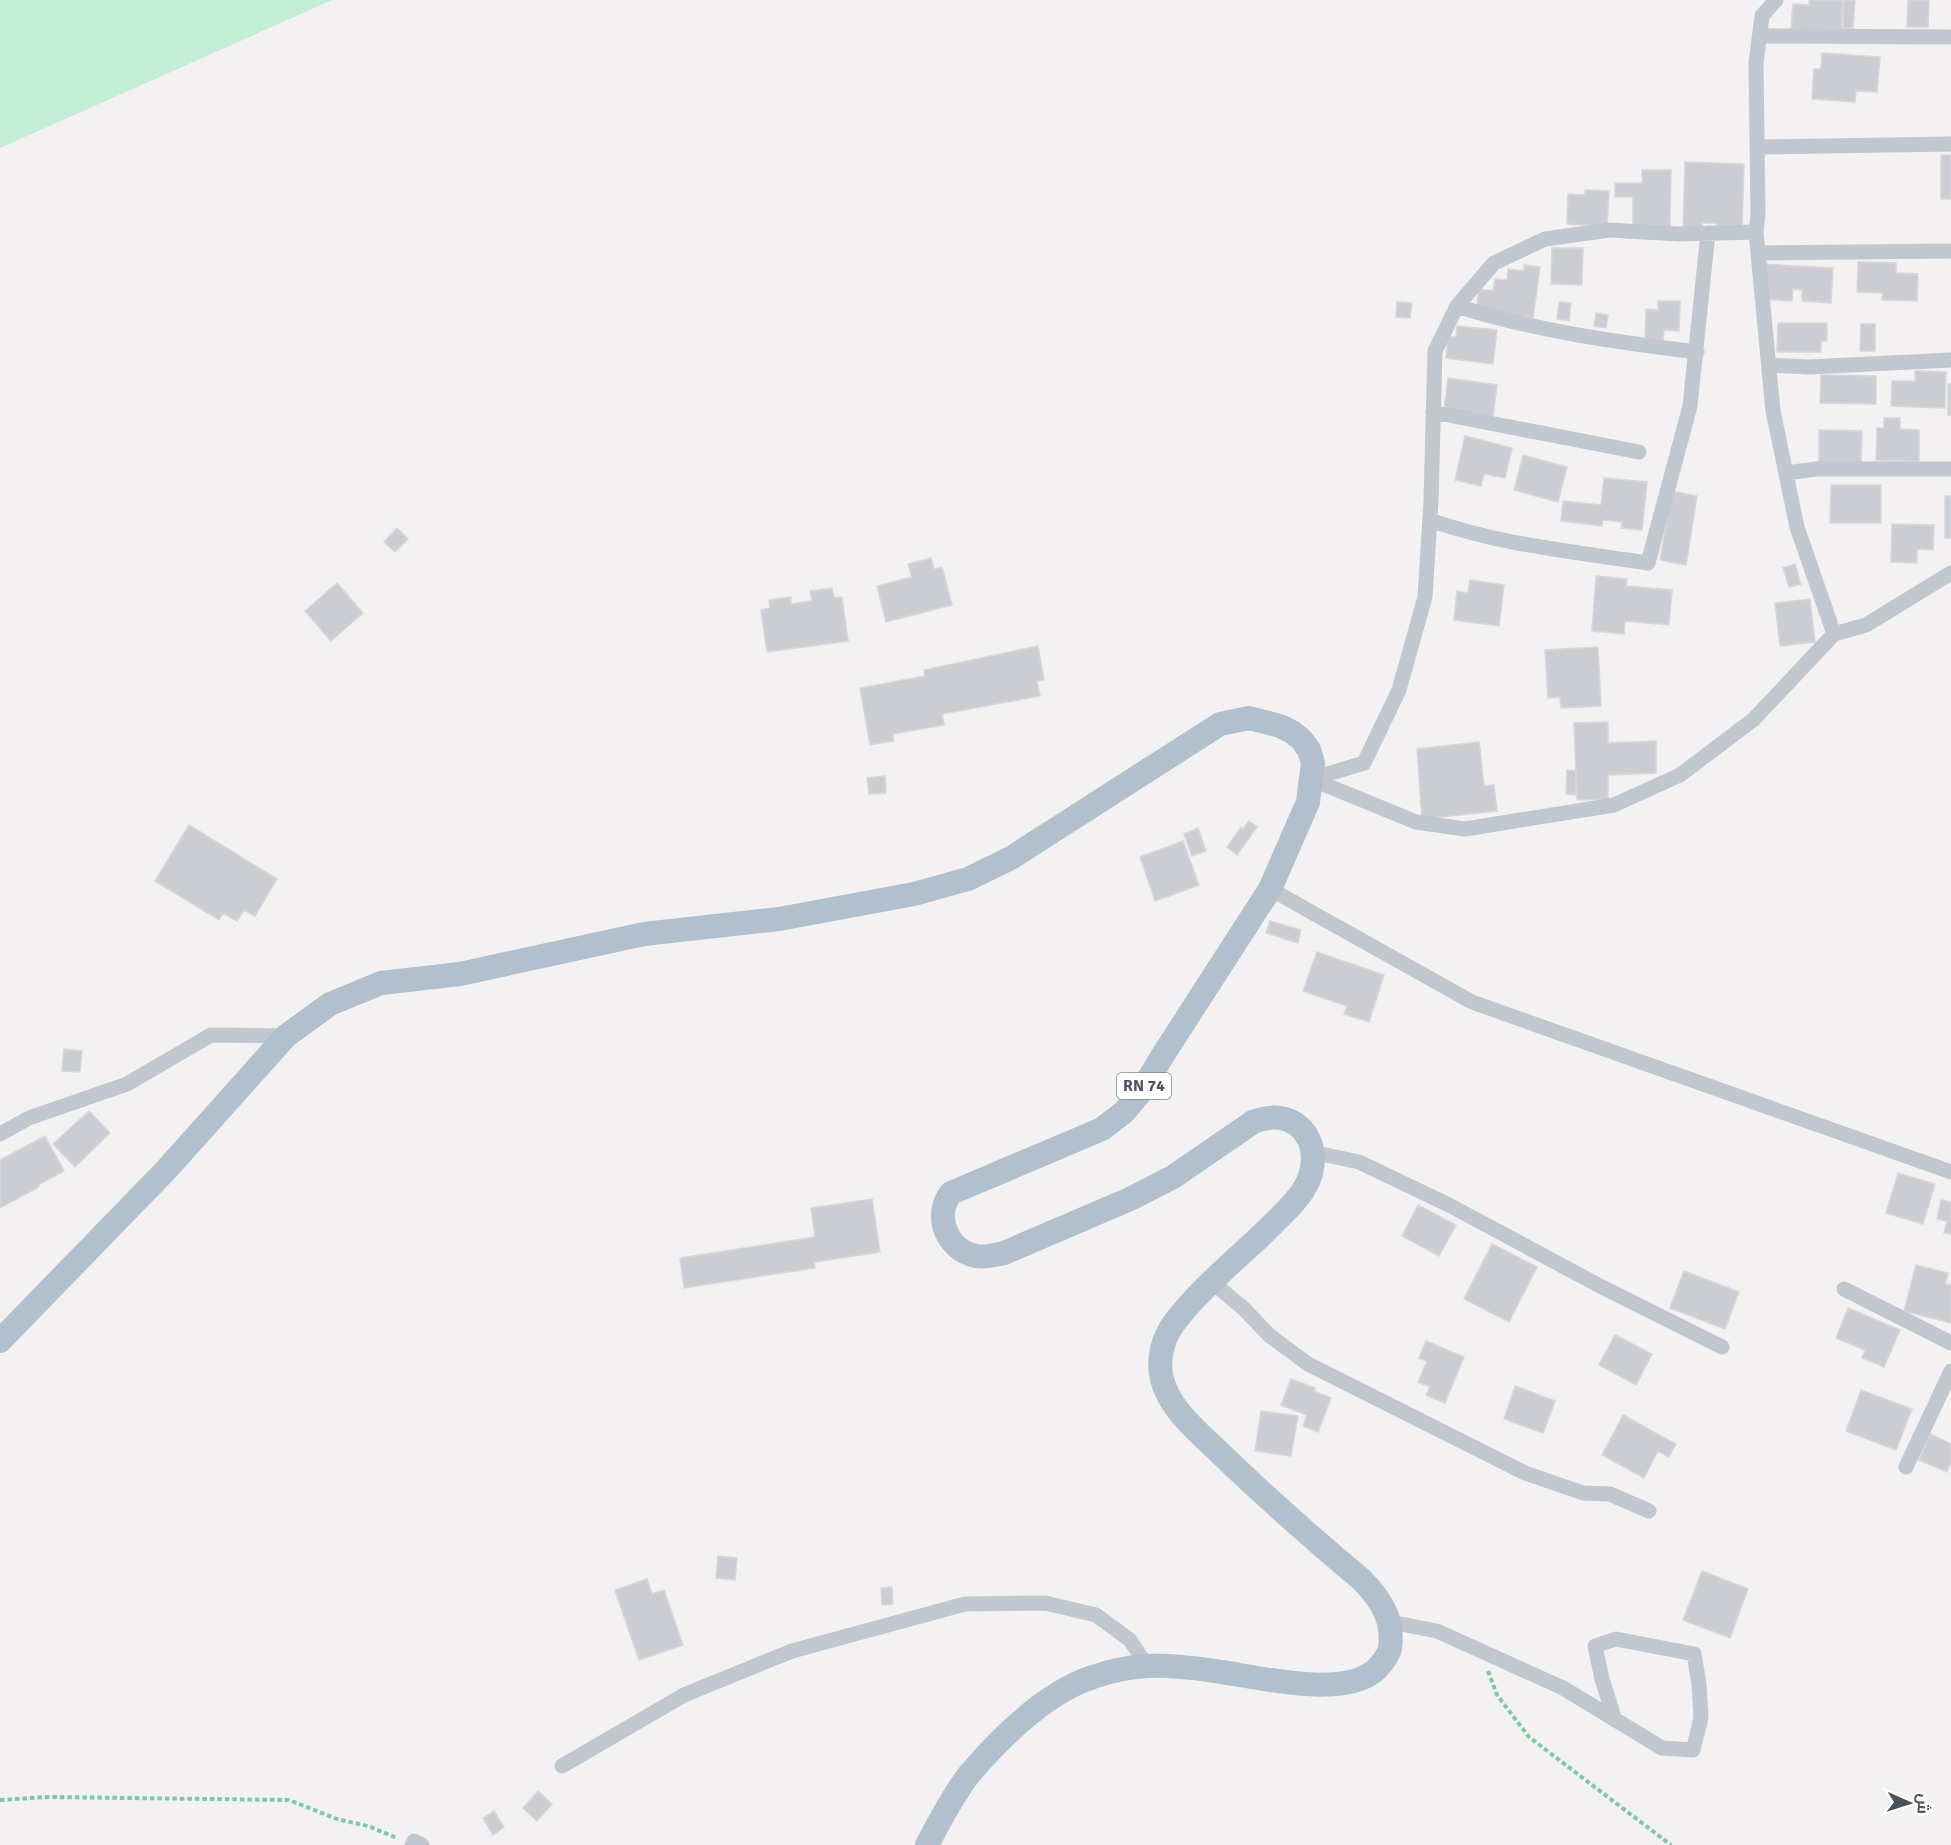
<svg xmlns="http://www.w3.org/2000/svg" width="1951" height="1845" font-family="Signika,Cairo,sans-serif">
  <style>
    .green { fill: #c3edd5 }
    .building { fill: #cbcdd3; stroke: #d5d7db; stroke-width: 1.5 }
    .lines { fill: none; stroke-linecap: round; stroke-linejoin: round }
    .path { stroke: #7dc9a6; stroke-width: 4; stroke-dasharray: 4.5 3; stroke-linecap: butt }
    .street { stroke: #c0c7ce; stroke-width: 15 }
    .primary { stroke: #b2bfcd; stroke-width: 24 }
    .labels { text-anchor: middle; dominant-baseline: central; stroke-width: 4.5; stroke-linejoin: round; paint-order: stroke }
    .shield { fill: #fff; stroke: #80878e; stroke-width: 1.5 }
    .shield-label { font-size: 16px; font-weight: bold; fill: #4a535d }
  </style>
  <rect width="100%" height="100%" fill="#f3f1f1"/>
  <path class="green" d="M0,0h332l-332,148z"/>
  <path class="building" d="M1809,0h34l-2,33 -50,-4 2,-25 16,1z
    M1844,0h11l-2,28h-10z
    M1908,0h21l-1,27h-21z
    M1822,53l58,4 -3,35 -21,-1 -1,11 -43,-3 2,-30h7z
    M1941,155h10v44h-10z
    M1685,162l59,2 -2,67 -25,-1v-7h-15v9l-19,-1z
    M1642,170h29l-1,57h-37v-30h-18v-14h27z
    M1585,190l24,1 -2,35 -40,-2 1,-30 17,1z
    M1552,248h31l-1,37 -31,-1z
    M1858,262l38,1v10l22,1 -1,27 -35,-1 1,-7 -26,-1z
    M1762,264l71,4 -2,35 -29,-2v-11l-9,-1 -1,12 -33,-2z
    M1524,265l16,2 -7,51 -57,-8 3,-21 14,2 2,-12 12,1 1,-11 16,2z
    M1658,301h22l-1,30 -15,-1 -1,12h-18l1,-33 12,1z
    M1397,302l15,1 -2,15 -14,-1z
    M1559,302l12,1 -2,18 -12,-2z
    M1596,313l12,2 -2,13 -12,-2z
    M1778,323h49v18h-6v11h-44z
    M1861,324h14v27h-15z
    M1457,326l40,4 -4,34 -47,-6 2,-22 8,1z
    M1915,371l31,1 -1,36 -54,-2 1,-25h23z
    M1821,375l55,1v28l-56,-1z
    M1448,378l49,7 -4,32 -49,-7z
    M1948,384h3v31h-3z
    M1884,418h16v11l19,1v31l-43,-1 1,-32h7z
    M1819,430l43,1 -1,32 -42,-1z
    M1465,436l47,12 -7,30 -21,-4 -3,12 -26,-6z
    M1523,455l44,12 -9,35 -44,-12z
    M1604,478l43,4 -5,48 -21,-2 1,-6 -19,-2 -1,6 -41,-5 2,-20 38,4z
    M1831,485h50v38h-51z
    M1672,491l25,5 -11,69 -26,-5z
    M1945,496h6v42h-6z
    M1892,524l42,1 -1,25 -16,-1v14l-26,-1z
    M397,528l11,11 -13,13 -11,-10z
    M931,558l3,11 8,-2 10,38 -66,17 -9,-36 35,-9 -4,-13z
    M1795,564l6,20 -12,3 -6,-19z
    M1596,576l31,3 -1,7 46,4 -3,35 -44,-4 -1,13 -32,-3z
    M1470,580l34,5 -5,41 -45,-6 3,-29 11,2z
    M337,583l26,30 -32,28 -26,-30z
    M832,588l2,10 8,-1 6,44 -81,11 -6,-42 9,-2 -1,-8 22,-3v7l21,-3 -2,-10z
    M1810,599l5,43 -35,4 -5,-43z
    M1038,646l6,34 -7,1 3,15 -98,18 2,11 -51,9 1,7 -24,4 -10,-57 65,-12 -1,-6z
    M1598,647l3,59 -40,2 -1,-11 -12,1 -3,-48z
    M1608,722v21l48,-2v32l-48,2v24l-31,1 -3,-77z
    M1479,742l5,44 10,-1 3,26 -75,8 -5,-70z
    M1567,770l9,1v24l-10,-1z
    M885,776l1,17 -17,1 -2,-16z
    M1249,821l8,6 -20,28 -10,-8 14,-20 2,2z
    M189,825l88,54 -22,37 -11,-6 -7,11 -14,-8 -4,7 -64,-39z
    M1198,828l8,23 -14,5 -8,-22z
    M1183,841l16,44 -44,16 -15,-44z
    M1270,921l31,9 -3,13 -32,-10z
    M1317,952l67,23 -15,47 -25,-8 3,-8 -44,-15z
    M64,1049l18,2 -2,21 -18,-1z
    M89,1111l21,22 -35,34 -22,-23z
    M45,1136l19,35 -26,14 1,2 -39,21v-48z
    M1898,1173l37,11 -12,40 -37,-11z
    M872,1199l8,53 -66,10 1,6 -131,20 -4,-30 135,-21 -4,-29z
    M1941,1200l10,2v32l-7,-1 3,-12 -10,-2z
    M1418,1205l38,20 -17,31 -37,-20z
    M1492,1244l45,23 -28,55 -45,-23z
    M1916,1265l32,8 -3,11 6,1v38l-47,-12z
    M1684,1271l55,21 -14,37 -55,-21z
    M1848,1308l52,22 -16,37 -22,-9 3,-8 -29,-12z
    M1615,1335l37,19 -16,31 -37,-20z
    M1426,1341l38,16 -19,46 -19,-8 4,-8 -12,-5 9,-21 -8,-3z
    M1291,1379l24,9 -1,3 17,7 -13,34 -15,-6 4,-11 -26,-10z
    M1515,1386l40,15 -12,32 -39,-14z
    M1861,1390l51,19 -16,41 -50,-19z
    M1261,1411l37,5 -7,40 -36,-5z
    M1623,1415l53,29 -7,13 -11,-6 -14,27 -42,-23z
    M1930,1434l21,10v17l-4,11 -28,-12z
    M718,1556l19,2 -2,22 -19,-2z
    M1702,1571l46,18 -18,49 -47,-18z
    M647,1579l5,15 12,-4 19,55 -44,15 -24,-70z
    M892,1587l1,17 -11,1 -1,-17z
    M538,1791l14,13 -15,17 -14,-13z
    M494,1811l10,16 -11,8 -10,-17z"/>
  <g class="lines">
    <path class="path" d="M1488,1671l9,24 32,42 142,108
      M0,1800l47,-3 242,3 48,19 31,7 29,12"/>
    <path class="street" d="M1776,0l-14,16 -6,47 2,151 -2,18 17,179 24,116 37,107
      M1760,36l191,1
      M1758,147l193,-3
      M1759,253l192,-2
      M1457,306c78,25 159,36 240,46
      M1769,365l40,2 142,-7
      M1433,412l206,40
      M1786,473l30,-4h135
      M1430,520c70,25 146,32 218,43l42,-157 18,-173
      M1311,779l53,-16 35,-73 26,-93 6,-96 4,-150 22,-45 37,-43 51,-24 64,-9 70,4 77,-2
      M1311,779l105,43 49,7 149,-24 66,-30 74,-56 80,-85 32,-9 85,-52
      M1270,889l202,113 479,170
      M0,1134l29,-16 98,-34 84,-49 75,1
      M1312,1152l47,10 90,43 151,81 122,61
      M1212,1282l31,26 27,28 38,28 217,109 58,20 27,1 39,17
      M1844,1289l107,54
      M1906,1467l45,-96
      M1390,1622l47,9 126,57 99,60 31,2 8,-32 -2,-34 -5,-30 -78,-15 -21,7 7,33 13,41
      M562,1766l122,-71 108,-44 173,-47 80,-1 51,12 34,25 17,26
      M412,1845l2,-4 8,4"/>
    <path class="primary" d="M0,1341l167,-172 119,-133 44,-32 51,-21 79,-9 184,-40 135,-15 135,-25 54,-15 43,-21 209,-134 29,-6 31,8 12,6 10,8 7,10 4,13 -5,39 -38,87 -107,166 -23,38 -16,19 -22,17 -151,64c-18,23 -4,57 25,63 10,2 18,-1 28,-3l126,-54 43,-22 80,-55c48,-19 75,28 51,67 -8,13 -20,24 -30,34 -32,32 -73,64 -100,100 -11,15 -17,37 -12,56 8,32 38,54 61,77 45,43 91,84 139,124 19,20 32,39 28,68 -1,6 -5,11 -9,16 -28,39 -126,12 -166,7 -21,-3 -48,-6 -68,-5 -18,1 -37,5 -54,11 -46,15 -89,57 -121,94 -15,17 -34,53 -45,74"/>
  </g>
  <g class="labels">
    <rect class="shield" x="1117" y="1073" width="54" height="26" rx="4.5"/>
    <g class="shield-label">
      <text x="1144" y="1086">RN 74</text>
    </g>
  </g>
  <g transform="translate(1909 1803) rotate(93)" stroke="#ffffff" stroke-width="4.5" paint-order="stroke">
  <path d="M0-4.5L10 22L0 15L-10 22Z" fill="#4a535d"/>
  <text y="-9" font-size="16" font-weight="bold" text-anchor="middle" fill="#4a535d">ش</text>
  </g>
</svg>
